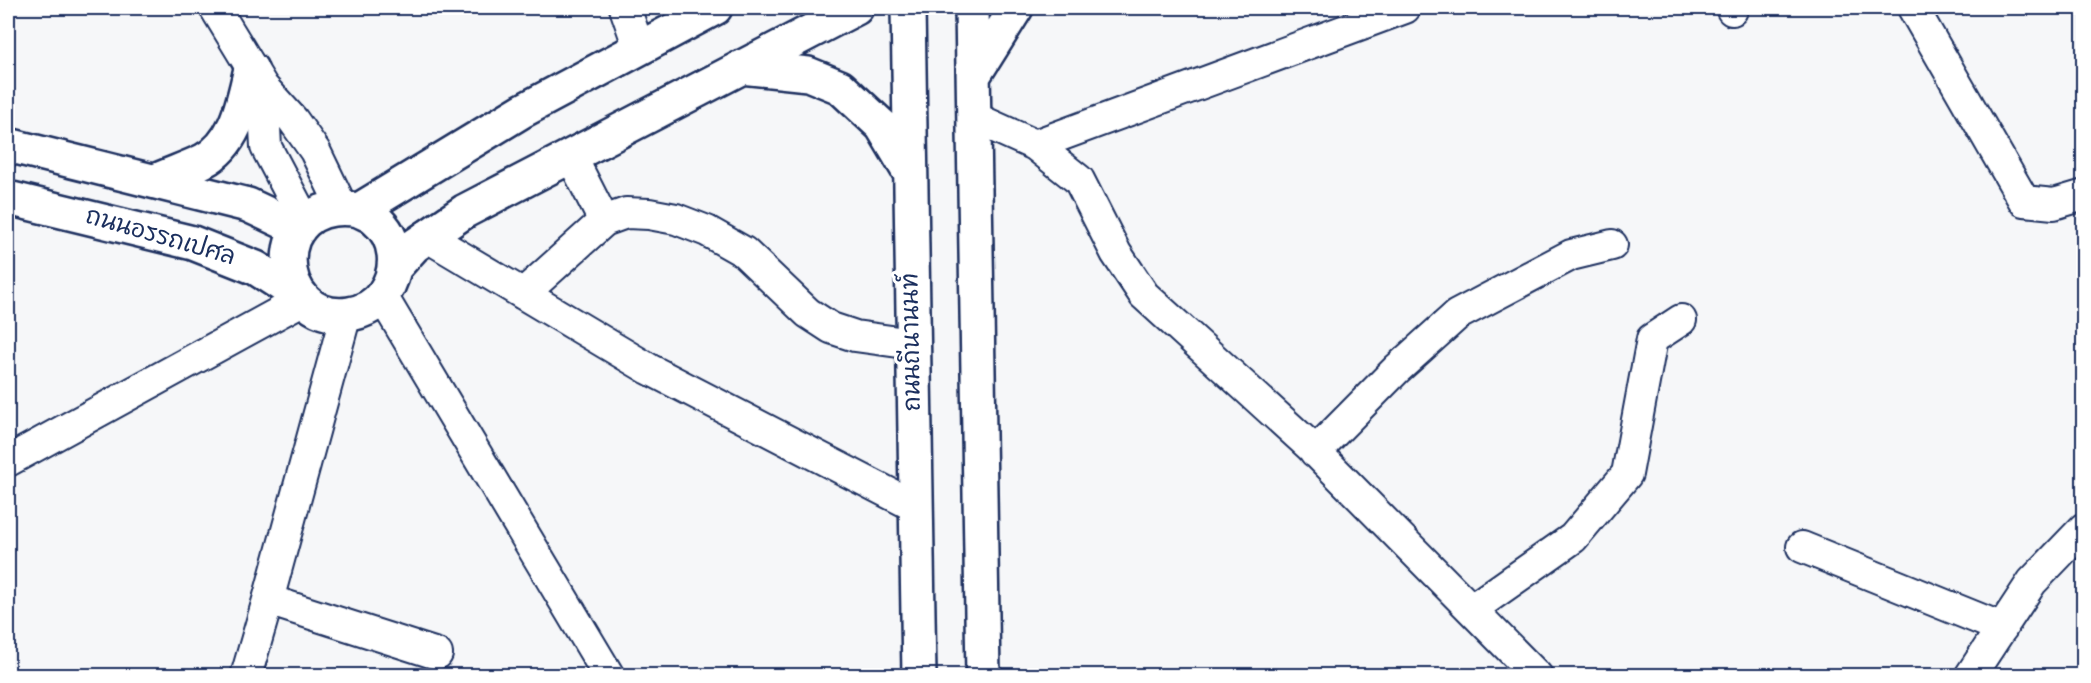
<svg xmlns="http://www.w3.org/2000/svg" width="2091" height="683" font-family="'Indie Flower','Playpen Sans Thai',sans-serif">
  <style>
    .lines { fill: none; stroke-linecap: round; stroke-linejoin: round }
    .minor-casing { stroke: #1b2f5e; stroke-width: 34 }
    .major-casing { stroke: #1b2f5e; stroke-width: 38 }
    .minor { stroke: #fff; stroke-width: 30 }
    .major { stroke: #fff; stroke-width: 33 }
    .labels { text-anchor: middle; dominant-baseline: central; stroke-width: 6; stroke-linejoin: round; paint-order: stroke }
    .street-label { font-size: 24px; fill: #1b2f5e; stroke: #fff }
  </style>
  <rect width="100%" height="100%" fill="#f6f7f9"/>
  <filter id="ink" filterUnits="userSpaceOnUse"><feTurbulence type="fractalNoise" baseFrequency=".0167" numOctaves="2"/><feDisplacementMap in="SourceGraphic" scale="12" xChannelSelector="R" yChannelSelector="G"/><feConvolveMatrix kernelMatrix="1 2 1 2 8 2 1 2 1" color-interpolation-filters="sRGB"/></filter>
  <g filter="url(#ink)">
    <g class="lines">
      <defs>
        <path id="minor" d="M215,8l48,79 30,33 22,31 27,56
          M625,8l14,40
          M1731,8l1,2
          M1913,8l111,193 30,3 30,-9
          M263,87l3,60 39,74
          M975,118l60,27 44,35 37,73 28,42 167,152 226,229
          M1035,145l370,-137
          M571,156l33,65
          M426,236l223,133 267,138
          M523,294l81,-73 22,-8 23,1 27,5 31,12 37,21 64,61 23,15 24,8 58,8
          M382,296l227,380
          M1315,452l82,-83 60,-54 114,-60 41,-10
          M8,461l296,-162
          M1802,547l200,81
          M268,600l169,54
          M1472,609l101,-71 54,-64 25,-135 29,-19
          M246,676l22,-76 78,-286
          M1970,676l62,-94 52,-54"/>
        <path id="major" d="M908,8l11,668
          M972,8l11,668
          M741,67l67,7 32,13 42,39 28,47
          M974,75l42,-67
          M8,145l240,60 51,24
          M155,181c16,-7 33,-13 48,-20 34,-18 40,-59 48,-92
          M8,198l185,45 63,25 48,31
          M359,210c5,3 12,5 16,9 23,19 25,51 9,74 -8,12 -21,19 -35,21 -76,11 -87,-120 10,-104l163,-99 193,-103
          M395,267l19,-21 51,-35 391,-203"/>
      </defs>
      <use href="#minor" class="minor-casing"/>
      <use href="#major" class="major-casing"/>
      <use href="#minor" class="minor"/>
      <use href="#major" class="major"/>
    </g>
  </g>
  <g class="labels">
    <g class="street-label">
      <text transform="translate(160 238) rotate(16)">ถนนอรรถเปศล</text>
      <text transform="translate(913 342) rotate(-91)">ถนนถีนานนท์</text>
    </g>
  </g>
  <rect width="2091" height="683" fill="none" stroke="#fff" stroke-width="30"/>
  <rect x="15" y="15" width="2061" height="653" fill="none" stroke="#1b2f5e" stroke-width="2" filter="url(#ink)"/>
</svg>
